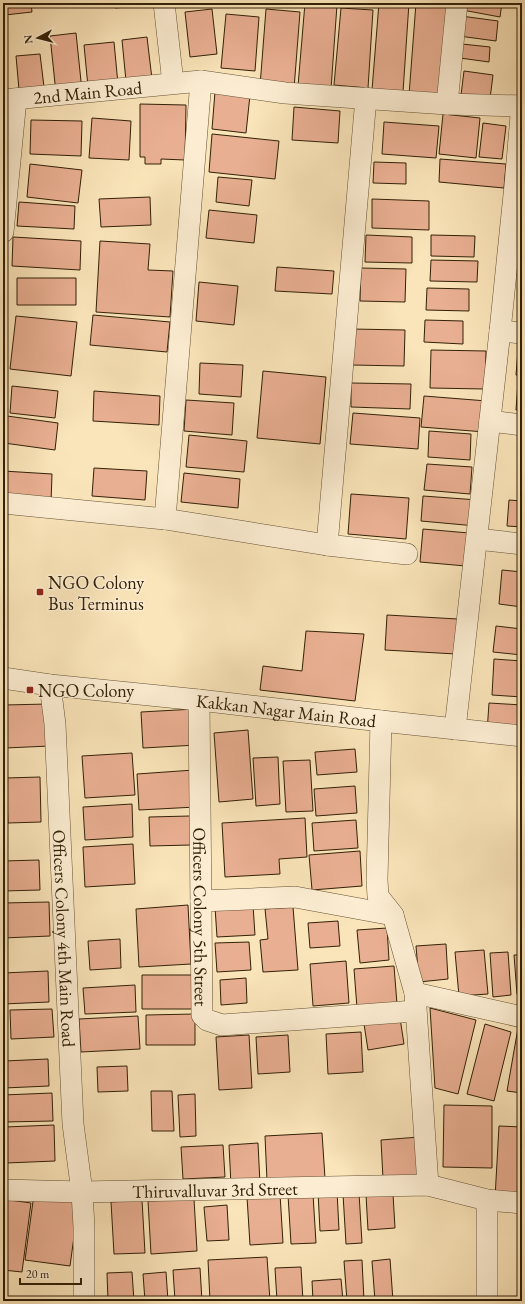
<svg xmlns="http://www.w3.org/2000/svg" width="525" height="1304" font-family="'EB Garamond',serif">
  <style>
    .building { fill: #e9af92; stroke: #322107 }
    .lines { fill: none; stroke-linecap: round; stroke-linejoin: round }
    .minor-casing { stroke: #645234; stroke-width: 22 }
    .minor { stroke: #fcedd2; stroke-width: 21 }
    .poi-dot { fill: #8f2418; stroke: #fcedd2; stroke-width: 1.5 }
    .labels { text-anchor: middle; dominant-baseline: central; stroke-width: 3; stroke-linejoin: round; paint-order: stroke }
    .street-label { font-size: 18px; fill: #322107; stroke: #fcedd2 }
    .poi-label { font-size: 18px; fill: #322107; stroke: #fcedd2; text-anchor: start }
  </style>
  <rect width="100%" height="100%" fill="#fae4b9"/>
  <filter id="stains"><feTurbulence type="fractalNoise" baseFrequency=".005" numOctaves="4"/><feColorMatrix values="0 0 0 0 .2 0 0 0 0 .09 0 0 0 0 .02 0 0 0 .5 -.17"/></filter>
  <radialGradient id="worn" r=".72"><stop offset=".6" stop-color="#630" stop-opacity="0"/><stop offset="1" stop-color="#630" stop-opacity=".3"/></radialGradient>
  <path class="building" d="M4,3h27l1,9 -27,3z
    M42,3h30v1l-29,3z
    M115,3h21v3l-21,2z
    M258,3h32l-32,3z
    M305,3l32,2 -6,84 -33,-3z
    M379,3h30l-6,89 -31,-2z
    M416,3h35l-7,95 -35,-3z
    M458,3h44l-2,14 -43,-8z
    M341,8l32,2 -5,78 -34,-3z
    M212,9l5,45 -27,3 -5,-45z
    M266,9l34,3 -6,77 -34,-3z
    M226,14l33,3 -4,54 -34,-3z
    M461,16l37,5 -2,20 -37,-5z
    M76,33l6,58 -26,2 -6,-57z
    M147,37l5,42 -26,2 -4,-41z
    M114,42l4,42 -30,3 -4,-42z
    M462,44l28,3 -1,15 -29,-4z
    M40,54l4,33 -25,3 -3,-34z
    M3,60h1l3,30h-4z
    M464,71l29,4 -3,24 -29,-4z
    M215,92l35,3 -4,38 -34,-4z
    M140,104l46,1 -1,55 -24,-1v5h-16v-7h-5z
    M294,107l46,4 -2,32 -46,-3z
    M443,114l37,4 -4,40 -37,-4z
    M92,118l39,3 -2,39 -40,-2z
    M31,120l51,1 -1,35 -51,-2z
    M384,122l55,4 -3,32 -54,-4z
    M483,123l23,3 -4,33 -23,-2z
    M212,134l67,7 -4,38 -66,-7z
    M440,159l66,5 -2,24 -65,-6z
    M374,162l32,1v21l-33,-1z
    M30,164l52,6 -4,33 -51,-6z
    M218,177l34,3 -3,26 -33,-4z
    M150,197l1,28 -50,2 -2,-28z
    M372,199l57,2v29l-57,-2z
    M19,202l56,4 -1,23 -57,-3z
    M209,210l48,5 -3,28 -48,-5z
    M366,235l46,2v26l-47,-1z
    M431,235l44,1 -1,21 -43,-1z
    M13,237l68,4 -1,29 -68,-4z
    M100,241l50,3 -2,26 25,1 -3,46 -74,-5z
    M431,260l47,1 -1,21 -47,-1z
    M277,267l57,4 -2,23 -57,-3z
    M361,268l45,1 -1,33 -45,-1z
    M17,278h59v27h-59z
    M199,282l39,4 -4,39 -38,-4z
    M427,288l42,1v22l-43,-1z
    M93,315l77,7 -3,30 -77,-7z
    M16,316l61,6 -6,54 -61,-7z
    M425,320l38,1v23l-39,-2z
    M352,329l53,1 -1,36 -52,-1z
    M519,338h3v38l-6,-1z
    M431,350l55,1 -1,38 -55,-1z
    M200,363l43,2 -2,32 -42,-3z
    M263,371l63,6 -6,67 -63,-6z
    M518,382h4v28h-6z
    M351,383l60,1 -1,25 -59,-2z
    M12,386l46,5 -3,27 -45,-5z
    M94,391l66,5 -1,29 -66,-4z
    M424,396l63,5 -2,31 -64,-5z
    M186,400l48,3 -2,32 -48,-4z
    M353,413l67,5 -2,31 -68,-5z
    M7,416l51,7 -3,27 -51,-7z
    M429,431l42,3 -1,26 -42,-3z
    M189,435l58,6 -3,31 -58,-5z
    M427,464l45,3 -2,27 -46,-4z
    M94,468l53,3 -2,29 -53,-4z
    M3,471l49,3 -1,29 -48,-3z
    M184,473l56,6 -2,29 -57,-6z
    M351,494l58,4 -3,41 -58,-5z
    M423,496l55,4 -2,26 -55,-5z
    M509,500l13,1v26l-15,-1z
    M423,529l46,4 -3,33 -46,-4z
    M502,570l20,2v35l-23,-3z
    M387,615l71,4 -2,35 -71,-4z
    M496,626l26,3v26l-29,-3z
    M306,631l58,3 -9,67 -95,-11 3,-24 39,5z
    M494,659l28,2v36l-30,-2z
    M489,703l33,2v29l-35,-2z
    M48,704l2,42 -45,2 -1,-43z
    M195,709l2,36 -54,3 -2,-36z
    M248,730l5,69 -34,3 -5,-69z
    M355,749l2,23 -40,3 -2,-23z
    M132,753l3,42 -50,3 -3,-42z
    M278,757l2,47 -24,2 -3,-48z
    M310,760l3,51 -27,1 -3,-51z
    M194,770l2,37 -57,3 -2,-36z
    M40,777l1,45 -33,1 -2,-45z
    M355,786l2,27 -41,3 -2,-27z
    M132,804l1,33 -48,3 -2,-33z
    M190,816l1,29 -41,1 -1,-29z
    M305,818l2,39 -28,2 1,15 -55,3 -3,-54z
    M356,820l2,28 -44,3 -2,-28z
    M133,844l2,40 -50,3 -2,-40z
    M360,851l2,35 -50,4 -3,-35z
    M39,860l1,30 -37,1v-30z
    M49,902l1,34 -47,2v-35z
    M188,905l3,59 -52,3 -3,-58z
    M253,905l2,30 -38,2 -2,-30z
    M293,907l5,63 -35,2 -3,-32 8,-1 -3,-30z
    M338,921l2,25 -30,2 -2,-25z
    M387,928l2,32 -29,3 -3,-33z
    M120,939l1,29 -31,2 -2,-29z
    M249,942l2,28 -34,2 -2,-29z
    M446,944l2,35 -29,3 -3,-36z
    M484,950l4,44 -29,2 -4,-44z
    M508,952l3,43 -18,2 -3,-44z
    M514,955h8v39h-5z
    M346,961l3,42 -36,3 -3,-42z
    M394,966l3,38 -40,4 -3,-39z
    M48,971l1,31 -46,2v-31z
    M142,975h51v34h-51z
    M246,978l1,25 -26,2 -1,-25z
    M135,985l1,27 -51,2 -2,-26z
    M430,1008l46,12 -18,74 -23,-6z
    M52,1009l2,28 -43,2 -1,-29z
    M195,1014v31h-49v-30z
    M138,1016l2,33 -59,3 -2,-33z
    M400,1018l4,26 -36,6 -4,-26z
    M485,1024l26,8 -17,69 -27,-7z
    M518,1028l4,1v64l-15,-2z
    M361,1032l2,40 -35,2 -2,-40z
    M249,1035l3,53 -33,2 -3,-53z
    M288,1035l2,37 -32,2 -2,-37z
    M48,1059l1,27 -45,2v-27z
    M127,1066l1,25 -30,1 -1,-25z
    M151,1091h21l2,40h-22z
    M52,1093l1,28 -49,1 -1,-27z
    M195,1094l1,42 -16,1 -2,-42z
    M444,1105l48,1v62l-49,-1z
    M54,1125l1,36 -49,2 -1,-36z
    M499,1126l23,1v72l-27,-1z
    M322,1133l3,45 -58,3 -2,-45z
    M419,1137l2,40 -38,2 -2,-39z
    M258,1143l2,41 -29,1 -2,-40z
    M223,1145l2,32 -42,2 -2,-32z
    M337,1191l2,39 -19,1 -2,-39z
    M359,1193l3,50 -16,1 -3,-50z
    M34,1194l45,6 -9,66 -45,-6z
    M280,1194l3,49 -33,2 -3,-48z
    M313,1194l3,49 -25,1 -3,-49z
    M393,1194l2,34 -27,2 -2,-35z
    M3,1199l28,4 -9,69 -19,-2z
    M194,1199l3,52 -46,3 -3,-53z
    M142,1200l3,53 -31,1 -3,-52z
    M227,1205l2,35 -22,1 -3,-34z
    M267,1257l3,44h-60l-2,-41z
    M390,1259l3,42h-18l-3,-40z
    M362,1260l2,41h-17l-3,-40z
    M301,1267l2,34h-26l-2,-33z
    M200,1268l2,33h-27l-2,-31z
    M132,1272l2,29h-26l-1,-28z
    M166,1272l2,29h-23l-2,-27z
    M341,1279l2,22h-30l-1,-20z"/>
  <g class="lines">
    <defs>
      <g id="minor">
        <path d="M164,3l9,80"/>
        <path id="s1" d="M3,100l198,-19 84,12 162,11 75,2"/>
        <path d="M447,104l10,-101"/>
        <path d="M3,232l13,-133"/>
        <path d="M500,331l22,2"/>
        <path d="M490,421l32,4"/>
        <path d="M3,503l162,16 162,26 80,9"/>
        <path d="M165,519l36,-438"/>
        <path d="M477,539l45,5"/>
        <path d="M327,545l39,-447"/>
        <path id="s2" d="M3,678l47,7 149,15 182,21 141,15"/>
        <path id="s3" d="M50,685l5,39 18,400 9,68 2,35v74"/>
        <path id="s4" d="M199,700l3,315 5,5 15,5 193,-14"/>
        <path d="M381,721l-4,159 1,16 15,19 22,78 13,192"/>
        <path d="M455,729l45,-398 15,-146 7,-81"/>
        <path d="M201,901l94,-4 98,18"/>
        <path d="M415,993l107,24"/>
        <path id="s5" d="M3,1190l79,2 346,-7 59,15 35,3"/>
        <path d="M487,1200v101"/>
      </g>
    </defs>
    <use href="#minor" class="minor-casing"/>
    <use href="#minor" class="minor"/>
  </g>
  <g class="poi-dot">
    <rect x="36" y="588" width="8" height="8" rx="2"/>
    <rect x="26" y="686" width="8" height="8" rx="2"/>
  </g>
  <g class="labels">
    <g class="street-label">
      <text stroke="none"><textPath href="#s1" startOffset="85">2nd Main Road</textPath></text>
      <text stroke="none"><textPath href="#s2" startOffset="285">Kakkan Nagar Main Road</textPath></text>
      <text stroke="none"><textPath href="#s4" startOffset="217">Officers Colony 5th Street</textPath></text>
      <text stroke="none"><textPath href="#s3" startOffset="254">Officers Colony 4th Main Road</textPath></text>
      <text stroke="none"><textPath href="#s5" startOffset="212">Thiruvalluvar 3rd Street</textPath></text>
    </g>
    <g class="poi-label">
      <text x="48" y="582">NGO Colony<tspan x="48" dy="21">Bus Terminus</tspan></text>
      <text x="38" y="690">NGO Colony</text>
    </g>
  </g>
  <rect width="525" height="1304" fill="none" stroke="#fae4b9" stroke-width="16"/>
  <rect x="4" y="4" width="517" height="1296" fill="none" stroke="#322107" stroke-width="2"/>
  <rect x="8" y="8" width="509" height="1288" fill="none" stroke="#322107"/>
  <g transform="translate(38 38) rotate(263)" stroke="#fcedd2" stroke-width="3" paint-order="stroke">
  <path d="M0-3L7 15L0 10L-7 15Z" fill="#322107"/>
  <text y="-6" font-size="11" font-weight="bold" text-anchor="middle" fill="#322107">N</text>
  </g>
  <path d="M20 1278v6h61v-6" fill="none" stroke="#322107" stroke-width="2"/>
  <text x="26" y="1278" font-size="12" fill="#322107" stroke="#fcedd2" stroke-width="3" paint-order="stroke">20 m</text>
  <rect width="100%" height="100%" filter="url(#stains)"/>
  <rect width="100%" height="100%" fill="url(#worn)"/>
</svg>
